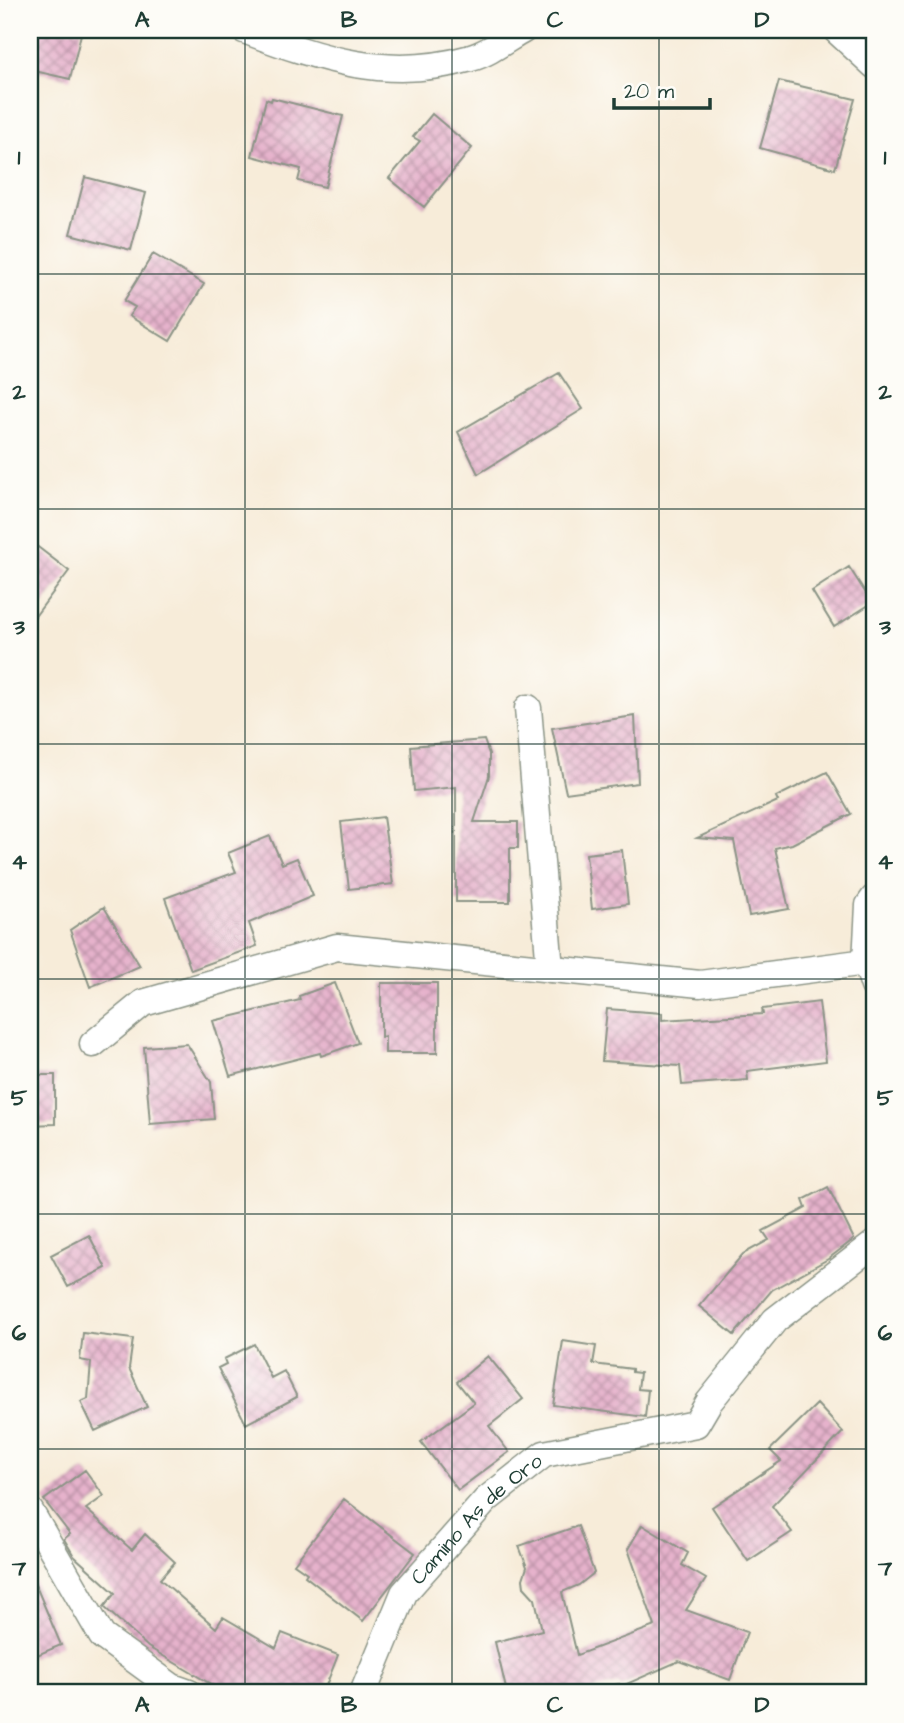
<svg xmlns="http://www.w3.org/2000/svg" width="904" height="1723" font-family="'Architects Daughter',sans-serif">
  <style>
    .building { fill: url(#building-cross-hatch) }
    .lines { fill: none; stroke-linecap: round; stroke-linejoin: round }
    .minor-casing { stroke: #8b9486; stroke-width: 29 }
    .minor { stroke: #fff; stroke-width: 26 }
    .grid { fill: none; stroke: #1f3d34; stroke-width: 2; stroke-opacity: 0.55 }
    .labels { text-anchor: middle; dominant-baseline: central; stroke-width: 5; stroke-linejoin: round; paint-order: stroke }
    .street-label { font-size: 21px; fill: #1f3d34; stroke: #fdfcf7 }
    .neatline { fill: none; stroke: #1f3d34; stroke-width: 2.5 }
    .grid-label { font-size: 23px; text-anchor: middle; font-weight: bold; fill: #1f3d34 }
  </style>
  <defs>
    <pattern id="building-cross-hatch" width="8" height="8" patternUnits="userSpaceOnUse" patternTransform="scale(1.75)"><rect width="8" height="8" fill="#e6b2cc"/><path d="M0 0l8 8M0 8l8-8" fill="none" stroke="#ba92a6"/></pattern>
  </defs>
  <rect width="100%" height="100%" fill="#fdfcf7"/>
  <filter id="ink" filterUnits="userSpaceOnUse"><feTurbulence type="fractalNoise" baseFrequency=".0143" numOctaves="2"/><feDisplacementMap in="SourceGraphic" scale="14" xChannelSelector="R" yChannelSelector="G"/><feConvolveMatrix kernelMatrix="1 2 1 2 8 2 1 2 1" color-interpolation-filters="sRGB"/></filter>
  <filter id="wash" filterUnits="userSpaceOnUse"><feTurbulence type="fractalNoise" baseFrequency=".00686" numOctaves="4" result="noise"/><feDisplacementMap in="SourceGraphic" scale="28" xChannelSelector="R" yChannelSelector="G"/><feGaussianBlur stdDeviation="1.57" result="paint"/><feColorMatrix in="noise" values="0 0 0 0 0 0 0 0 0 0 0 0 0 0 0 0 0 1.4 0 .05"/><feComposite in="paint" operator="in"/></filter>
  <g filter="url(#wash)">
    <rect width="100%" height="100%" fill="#f7ecd9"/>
    <g id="blocks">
      <path class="building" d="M30,30h52l-12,49 -40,-9z
        M779,81l76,18 -20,70 -75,-21z
        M272,98l71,18 -18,71 -27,-6 3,-12 -49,-13 14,-57 5,2z
        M432,114l40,34 -48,59 -35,-29 31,-37 -7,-4z
        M85,177l61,16 -15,57 -61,-16z
        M153,254l51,30 -34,57 -41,-25 6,-9 -11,-6z
        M559,373l24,36 -105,65 -20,-42z
        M30,541l39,30 -39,52z
        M849,567l23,36 -38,24 -22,-36z
        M635,716l3,67 -72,10 -14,-65z
        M484,740l5,14v22l-15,46h44v26h-8v54h-54v-115l-42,4 -3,-45z
        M827,772l24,42 -59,30 -17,4 14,61 -40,7 -15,-75 -37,-3 81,-37 -2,-4z
        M383,817l10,67 -44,5 -8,-67z
        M270,836l12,28 15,-6 16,38 -64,27 8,23 -66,24 -26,-72 71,-26 -8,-19z
        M622,850l6,54 -36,5 -6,-55z
        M104,907l36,59 -50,21 -20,-57z
        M335,983l23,60 -37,13 -1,-3 -90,23 -17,-55 87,-21 -1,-4z
        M381,983h56v70h-52v-17l-4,1z
        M819,1002l7,59 -79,10 1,9 -66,5 -2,-19 -78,-5 5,-52 55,4v7l101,-6 -1,-5z
        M187,1044l24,38 3,37 -64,5 -6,-77z
        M30,1075h25v49l-25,1z
        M828,1187l26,52 -26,20 -56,31 -38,45 -35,-29 44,-52 26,-14 -6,-9 43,-23 -3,-8z
        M89,1235l17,33 -38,19 -17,-32z
        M83,1333l50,6 -4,29 18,39 -52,24 -14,-29 7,-3 3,-37 -11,-2z
        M563,1341l33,5 -3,18 39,5v3l8,1 -2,16 10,1 -3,27 -92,-12z
        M254,1344l17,34 13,-7 13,26 -51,27 -28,-56 8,-4 -2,-5z
        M488,1356l35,43 -34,27 20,26 -51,38 -37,-48 53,-39 -17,-21z
        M817,1404l26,28 -71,74 20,26 -44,29 -36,-54 69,-46 -11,-11z
        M85,1470l19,26 -18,13 46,41 13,-16 30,28 -15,17 56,49 7,-11 53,31 6,-15 56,22 -15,38h-97l-78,-46 -44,-40 11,-14 -41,-37 -10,-17 6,-5 -26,-34z
        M344,1499l71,54 -52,68 -58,-45 2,-3 -13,-9z
        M642,1525l46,28 -6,12 24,14 -20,31 61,22 -17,48 -51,-19 -59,26 -1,-3 -40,9h-72l-12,-51 47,-12 -7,-31 -11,-12 -1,-8 4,-12 -8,-21 59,-20 16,47 -15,12 -17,7 15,63 78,-29 -27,-77z
        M30,1572l31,73 -31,13z"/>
    </g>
  </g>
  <g filter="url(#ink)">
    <use href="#blocks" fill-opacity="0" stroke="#8b9486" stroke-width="2"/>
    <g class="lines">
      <defs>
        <g id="minor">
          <path d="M244,30c77,29 143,52 227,28 18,-5 36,-19 52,-28"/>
          <path d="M836,30l38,35"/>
          <path d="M528,708l22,261"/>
          <path d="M874,898l-5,7 -3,57 8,24"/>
          <path d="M93,1044l50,-41 194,-56 363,37 166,-22"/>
          <path d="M30,1511l72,125 70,51 17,6"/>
          <path id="s1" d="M363,1693l41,-100 82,-93 58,-46 152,-30 13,-22 66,-82 99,-76"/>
        </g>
      </defs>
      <use href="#minor" class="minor-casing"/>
      <use href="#minor" class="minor"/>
    </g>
  </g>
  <path class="grid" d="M245,30v1663M452,30v1663M659,30v1663M30,274h844M30,509h844M30,744h844M30,979h844M30,1214h844M30,1449h844"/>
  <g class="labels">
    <g class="street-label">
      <text stroke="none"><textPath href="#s1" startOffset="212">Camino As de Oro</textPath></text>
    </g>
  </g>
  <rect width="904" height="1723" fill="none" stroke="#fdfcf7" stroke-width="77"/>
  <path d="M614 98v10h96v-10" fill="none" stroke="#1f3d34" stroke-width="3.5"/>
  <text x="624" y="98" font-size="21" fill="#1f3d34" stroke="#fdfcf7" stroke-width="5" paint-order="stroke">20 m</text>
  <rect x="38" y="38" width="828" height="1646" class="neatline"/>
  <g class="grid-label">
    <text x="142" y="27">A</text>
    <text x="349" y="27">B</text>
    <text x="555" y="27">C</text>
    <text x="762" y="27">D</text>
    <text x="19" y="164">1</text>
    <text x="885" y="164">1</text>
    <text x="19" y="399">2</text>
    <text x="885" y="399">2</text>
    <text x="19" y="634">3</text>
    <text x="885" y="634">3</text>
    <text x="19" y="869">4</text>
    <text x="885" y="869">4</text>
    <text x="19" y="1105">5</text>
    <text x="885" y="1105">5</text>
    <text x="19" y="1340">6</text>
    <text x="885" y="1340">6</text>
    <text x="19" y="1575">7</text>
    <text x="885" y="1575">7</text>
    <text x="142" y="1712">A</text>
    <text x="349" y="1712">B</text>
    <text x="555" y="1712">C</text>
    <text x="762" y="1712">D</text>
  </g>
</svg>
